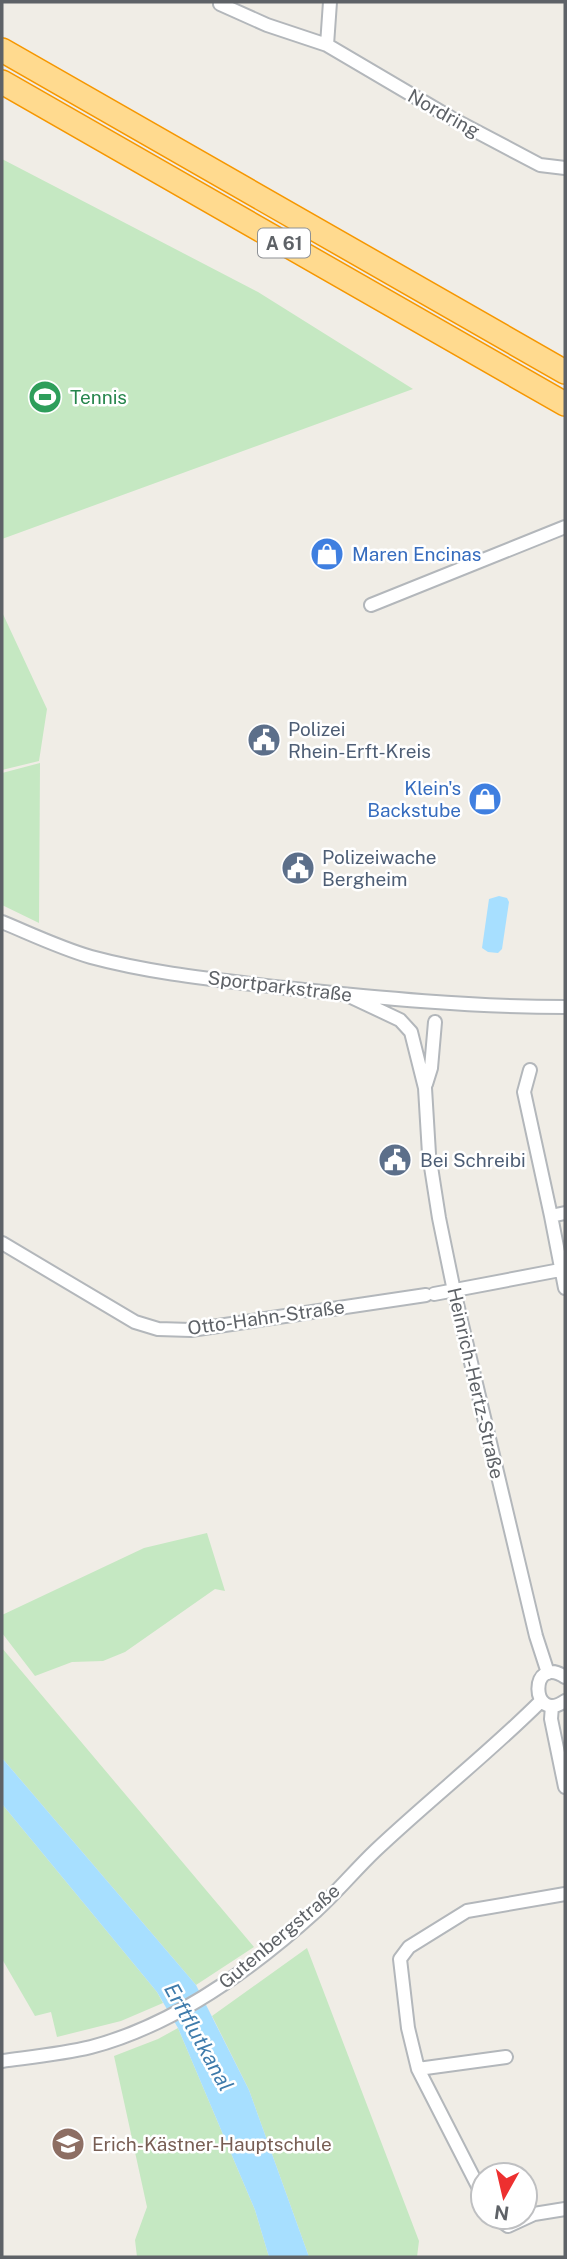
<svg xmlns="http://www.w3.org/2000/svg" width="567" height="2259" font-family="'Public Sans',sans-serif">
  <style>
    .green { fill: #c5e8c2 }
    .water { fill: #a7dfff }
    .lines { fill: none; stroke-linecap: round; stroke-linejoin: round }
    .street-casing { stroke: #b3b7bb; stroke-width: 16 }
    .highway-casing { stroke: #f69700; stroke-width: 26 }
    .street { stroke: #fff; stroke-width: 12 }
    .highway { stroke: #ffda8f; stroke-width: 23 }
    .labels { text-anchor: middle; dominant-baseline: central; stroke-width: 5; stroke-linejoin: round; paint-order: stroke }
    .shield { fill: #fff; stroke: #8e9195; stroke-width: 2 }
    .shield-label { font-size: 18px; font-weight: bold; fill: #5e6267 }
    .street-label { font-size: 19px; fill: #5e6267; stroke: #fff }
    .leisure-label { font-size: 19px; fill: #27864d; stroke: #fff; text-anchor: start }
    .shop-label { font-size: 19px; fill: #366cbe; stroke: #fff; text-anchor: start }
    .service-label { font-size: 19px; fill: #4e5e75; stroke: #fff; text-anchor: start }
    .education-label { font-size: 19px; fill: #785e54; stroke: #fff; text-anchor: start }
    .water-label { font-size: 21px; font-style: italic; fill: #3e7bab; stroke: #fff }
  </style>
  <rect width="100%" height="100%" fill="#f0ede6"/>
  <path class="green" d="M2,159l256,133 155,97 -411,150z
    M2,612l45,97 -8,52 -37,9z
    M40,763l-1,160 -37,-18v-132z
    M207,1533l18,58 -10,-2 -90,63 -22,9 -31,1 -37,14 -33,-43v-18l142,-67z
    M2,1648l252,299 -58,38 -194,-227z
    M2,1804l155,188 6,11 -42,18 -64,16 -6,-25 -16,4 -33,-57z
    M307,1948l112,293 -2,16h-108l-60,-167 -37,-74z
    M178,2028l77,182 14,47h-132l-2,-17 12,-33 -33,-151 44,-17z"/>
  <path class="water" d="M499,896l8,2 2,4 -7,47 -4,4 -10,-1 -6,-4 7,-49z
    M2,1758l194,227 53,105 60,167h-40l-14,-47 -77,-182 -21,-36 -155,-188z"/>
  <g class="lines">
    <defs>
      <path id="street" d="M330,2l-3,43 124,73 89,47 25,3
        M220,4l47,21 60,20
        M371,605l194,-78
        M2,922c29,12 58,26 89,35 63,17 129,23 194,31 93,10 186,19 280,19
        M347,995l53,25 11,12 14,56 4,66 10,64 15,73 82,345 12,37
        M530,1070l-6,22 27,124
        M426,1084l5,-16 4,-46
        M565,1213l-14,3 14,72
        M2,1243l133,79 23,7 33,1 235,-35
        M434,1294l126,-24
        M565,1677c-36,-24 -35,48 0,24
        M552,1706l-1,13 14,68
        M2,2061c29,-4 60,-7 89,-14 84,-22 162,-79 225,-136 21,-19 39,-41 60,-61 54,-51 113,-97 165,-149
        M418,2069l88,-12
        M483,2196l-65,-127 -10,-41 -8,-69 9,-12 58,-36 98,-17
        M496,2217l12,9 26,-12 31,-5"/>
      <path id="highway" d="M2,50l563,322
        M2,82l563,322"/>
    </defs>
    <use href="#street" class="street-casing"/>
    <use href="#highway" class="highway-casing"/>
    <use href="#street" class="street"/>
    <use href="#highway" class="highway"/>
  </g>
  <defs>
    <symbol id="stadium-disc" viewBox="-11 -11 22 22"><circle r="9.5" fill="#2e9e5b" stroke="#fff"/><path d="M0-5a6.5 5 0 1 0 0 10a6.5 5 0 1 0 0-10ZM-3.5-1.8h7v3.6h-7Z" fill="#fff"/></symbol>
    <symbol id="shop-disc" viewBox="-11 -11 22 22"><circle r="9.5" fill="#3f7fe0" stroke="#fff"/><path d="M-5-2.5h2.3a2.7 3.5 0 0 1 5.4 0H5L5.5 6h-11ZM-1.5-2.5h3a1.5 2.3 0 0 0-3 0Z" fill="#fff"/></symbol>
    <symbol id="civic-disc" viewBox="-11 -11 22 22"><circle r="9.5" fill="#5c6f8a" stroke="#fff"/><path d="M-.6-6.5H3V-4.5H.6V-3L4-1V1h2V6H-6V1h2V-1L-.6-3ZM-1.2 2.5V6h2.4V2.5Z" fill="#fff"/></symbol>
    <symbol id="school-disc" viewBox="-11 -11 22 22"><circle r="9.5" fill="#8d6e63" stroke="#fff"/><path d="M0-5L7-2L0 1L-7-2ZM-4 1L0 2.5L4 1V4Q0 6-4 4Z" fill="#fff"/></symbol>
  </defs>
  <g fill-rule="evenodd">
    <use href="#stadium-disc" x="26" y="378" width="38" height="38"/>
    <use href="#shop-disc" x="308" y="535" width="38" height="38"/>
    <use href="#civic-disc" x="245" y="721" width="38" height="38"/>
    <use href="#shop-disc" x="466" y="780" width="38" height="38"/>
    <use href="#civic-disc" x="279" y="849" width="38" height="38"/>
    <use href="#civic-disc" x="376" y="1141" width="38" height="38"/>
    <use href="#school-disc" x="49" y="2125" width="38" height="38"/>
  </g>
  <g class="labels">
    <rect class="shield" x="258" y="228.5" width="52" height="29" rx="5"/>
    <g class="shield-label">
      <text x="284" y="243">A 61</text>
    </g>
    <g class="street-label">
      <text transform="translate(444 113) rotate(29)">Nordring</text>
      <text transform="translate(280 986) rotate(7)">Sportparkstraße</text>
      <text transform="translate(266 1317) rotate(-8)">Otto-Hahn-Straße</text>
      <text transform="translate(476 1383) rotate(77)">Heinrich-Hertz-Straße</text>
      <text transform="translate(279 1936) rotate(-40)">Gutenbergstraße</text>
    </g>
    <g class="leisure-label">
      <text x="70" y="397">Tennis</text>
    </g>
    <g class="shop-label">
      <text x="352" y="554">Maren Encinas</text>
      <text x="461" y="788" text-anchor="end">Klein's<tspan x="461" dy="22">Backstube</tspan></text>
    </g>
    <g class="service-label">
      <text x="288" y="729">Polizei<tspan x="288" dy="22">Rhein-Erft-Kreis</tspan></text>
      <text x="322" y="857">Polizeiwache<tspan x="322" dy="22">Bergheim</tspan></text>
      <text x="420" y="1160">Bei Schreibi</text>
    </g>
    <g class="education-label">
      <text x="92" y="2144">Erich-Kästner-Hauptschule</text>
    </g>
    <g class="water-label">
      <text transform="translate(199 2037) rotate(61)">Erftflutkanal</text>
    </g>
  </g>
  <rect width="567" height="2259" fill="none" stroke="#5e6267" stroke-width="7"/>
  <g transform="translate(504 2196) rotate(188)"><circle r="33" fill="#ffffff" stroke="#bfc0c2" stroke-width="2"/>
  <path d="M0-5L12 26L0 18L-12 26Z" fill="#ed3030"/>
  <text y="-10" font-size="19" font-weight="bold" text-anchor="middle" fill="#5e6267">N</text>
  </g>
</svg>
